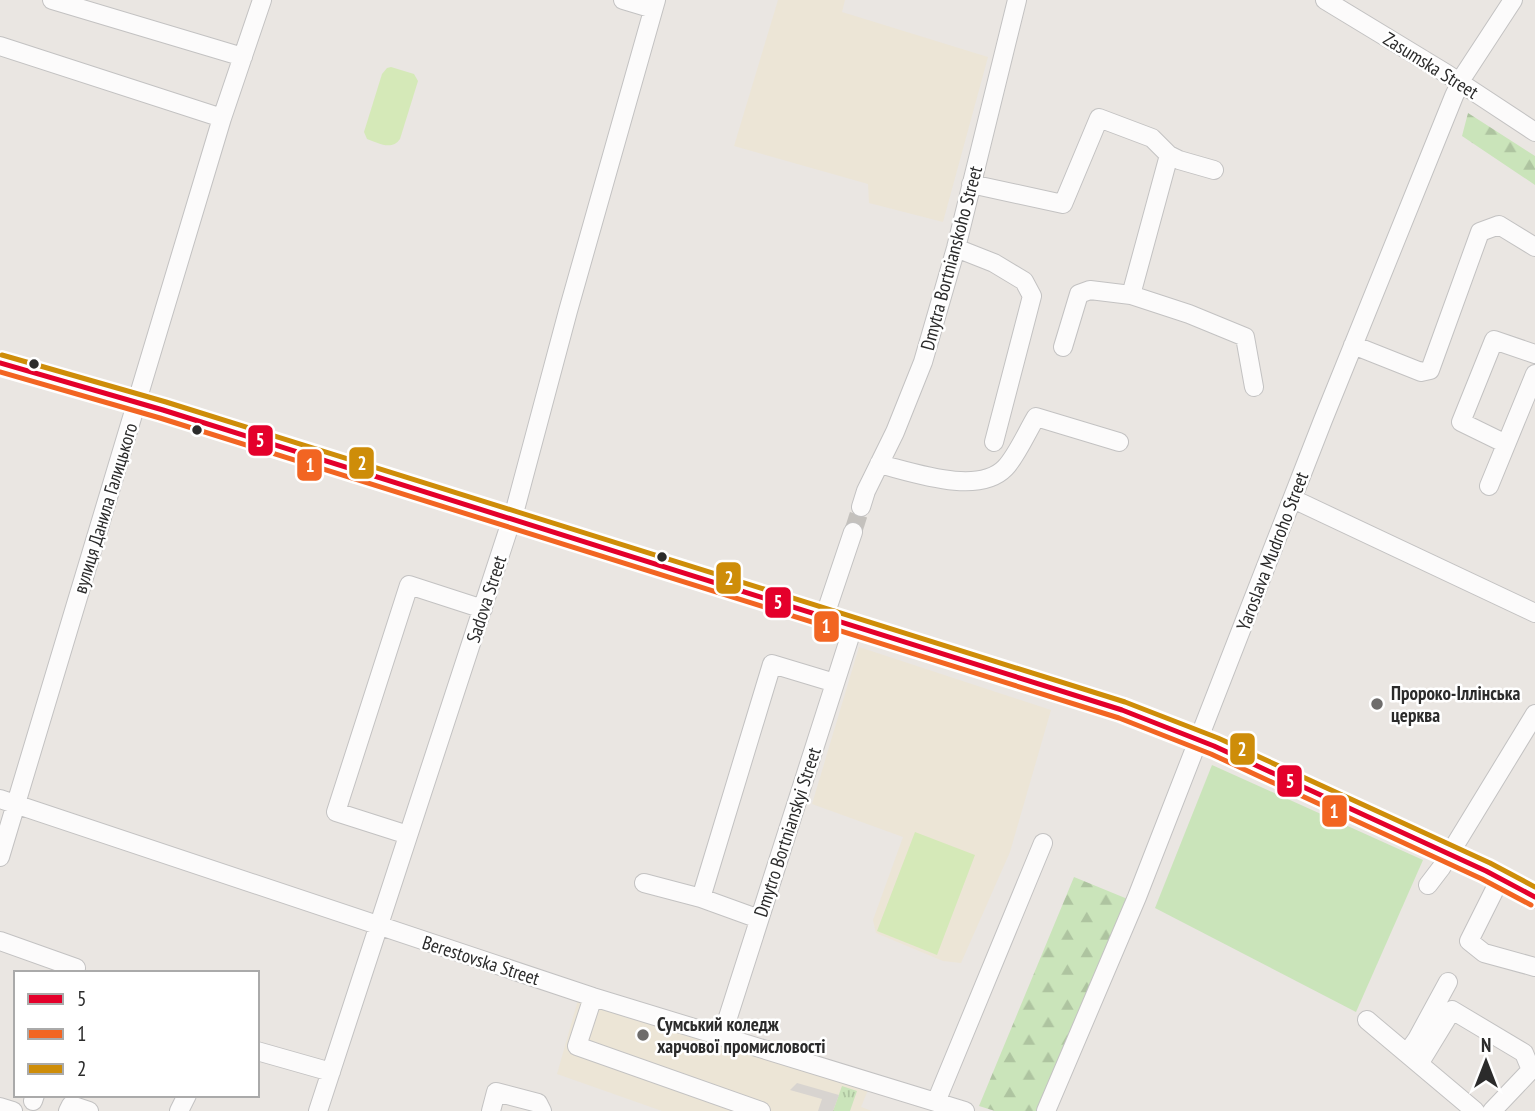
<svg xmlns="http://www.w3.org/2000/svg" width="1535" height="1111" font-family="'PT Sans Narrow',sans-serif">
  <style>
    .education { fill: #ece5d6 }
    .grass { fill: url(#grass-tufts) }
    .forest { fill: url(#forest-firs) }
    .park { fill: #cae4ba }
    .pitch { fill: #d5e9b8 }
    .plaza { fill: #d8d4d0 }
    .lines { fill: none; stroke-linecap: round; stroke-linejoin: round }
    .minor-tunnel { stroke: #c4c1bd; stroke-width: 18; stroke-dasharray: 18 9; stroke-linecap: butt }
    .minor-casing { stroke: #c3c2c2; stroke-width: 20 }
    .major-casing { stroke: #c5c4c2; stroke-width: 24 }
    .minor { stroke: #fcfbfb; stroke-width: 18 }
    .major { stroke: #e7e3d4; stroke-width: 21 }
    .bus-1-casing { stroke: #fff; stroke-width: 10 }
    .bus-2-casing { stroke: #fff; stroke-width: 10 }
    .bus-3-casing { stroke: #fff; stroke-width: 10 }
    .bus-1 { stroke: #e4002b; stroke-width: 5 }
    .bus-2 { stroke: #f26522; stroke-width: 5 }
    .bus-3 { stroke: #ce8d09; stroke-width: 5 }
    .bus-dot { fill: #2b2b2b; stroke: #fff; stroke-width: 2.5 }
    .poi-dot { fill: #6e6c6b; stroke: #fff; stroke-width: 2.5 }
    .labels { text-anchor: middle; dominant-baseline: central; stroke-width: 5; stroke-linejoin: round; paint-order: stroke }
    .street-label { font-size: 19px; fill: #2b2b2b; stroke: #fff }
    .poi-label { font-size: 19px; font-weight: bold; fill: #2b2b2b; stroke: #fff; text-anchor: start }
    .line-badge { stroke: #fff; stroke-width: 2.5 }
    .badge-label { font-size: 19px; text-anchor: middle; font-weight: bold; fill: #fff }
  </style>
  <defs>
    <pattern id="grass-tufts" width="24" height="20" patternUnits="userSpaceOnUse" patternTransform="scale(1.75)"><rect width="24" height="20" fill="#cae4ba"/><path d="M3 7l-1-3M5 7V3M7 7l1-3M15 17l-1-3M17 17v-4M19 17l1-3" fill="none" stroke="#aec4a0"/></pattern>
    <pattern id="forest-firs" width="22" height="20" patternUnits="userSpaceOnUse" patternTransform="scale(1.75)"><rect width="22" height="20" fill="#cae4ba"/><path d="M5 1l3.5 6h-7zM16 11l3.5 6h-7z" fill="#aec4a0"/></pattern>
  </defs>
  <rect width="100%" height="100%" fill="#eae6e2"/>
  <path class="education" d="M778,0h67l-3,12 146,45 -45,165 -74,-19 -1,-19 -134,-38z
    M859,647l192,63 -41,142 -49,111 -18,-2 -67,-28 -3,-13 30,-83 -91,-33z
    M580,993l291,90 -10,24 11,4h-210l-105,-37z"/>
  <path class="grass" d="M842,1086l15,5 -7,20h-17z"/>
  <path class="forest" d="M1468,113l67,43v29l-73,-49z
    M1074,877l56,23 -91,211h-44l-16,-5z"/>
  <path class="park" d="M1212,765l211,95 -67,152 -201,-104z"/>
  <path class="pitch" d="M391,67l23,7 4,7 -18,58c-8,12 -22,4 -33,0l-3,-7 18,-58 5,-6z
    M915,832l60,23 -38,100 -60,-24z"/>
  <path class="plaza" d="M797,1083l42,12 -6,16h-15l4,-12 -32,-9z"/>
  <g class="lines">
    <path class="minor-tunnel" d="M853,532l8,-25"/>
    <defs>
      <path id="minor" d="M52,0l191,57
        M623,0l30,9
        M1325,0l122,74 88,58
        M0,46l222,72
        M1169,155l-38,140 58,19 56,23 9,50
        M971,184l92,20 36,-86 53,20 17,17 10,5 35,10
        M956,248l38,15 30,18 8,15 -38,146
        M1353,345l68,27 9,-2 50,-138 19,-7 36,22
        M1063,347l16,-53 11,-4 41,5
        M1506,444l-45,-22 33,-82 41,14
        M879,464c33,8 99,32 126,4 11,-11 22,-36 31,-51l83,25
        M1489,486l46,-112
        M1293,499l242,114
        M861,507l5,-16 29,-59 28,-70 33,-114 61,-248
        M824,618l29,-86
        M0,799l593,198 372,114
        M408,835l-72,-23 73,-227 74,24
        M0,857l222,-739 40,-118
        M1500,879l-31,62 15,12 51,14
        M644,883l57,15
        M1428,885l13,-17 94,-154
        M759,919l-58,-21 71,-234 63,19
        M0,941l76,27 -1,5
        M593,997l-16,49 184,65
        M1367,1020l108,91
        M722,1036l131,-409
        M257,1051l74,21
        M1407,1053l10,-14 31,-57
        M1419,1064l33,-54 72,43 7,17 -39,41
        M33,1101l2,-6
        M936,1102l107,-259
        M0,1107l13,4
        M68,1111l3,-6 18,6
        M179,1111l8,-16
        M318,1111l198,-605 52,-195 88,-311
        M491,1111l5,-19 42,11 4,8
        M1046,1111l91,-214 186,-477 131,-324 10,-21 49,-75"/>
      <path id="major" d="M0,363l163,47 959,300 92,36 272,125 49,26"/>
    </defs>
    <use href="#minor" class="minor-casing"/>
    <use href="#major" class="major-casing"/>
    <use href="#minor" class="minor"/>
    <use href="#major" class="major"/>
    <defs>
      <path id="bus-1" d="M0,363l163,47 959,300 92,36 272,125 49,26"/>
      <path id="bus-2" d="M0,372l160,46 959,300 92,36 271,125 49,26"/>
      <path id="bus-3" d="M2,355l164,47 959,300 93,36 272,125 45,24"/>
    </defs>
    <use href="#bus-1" class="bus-1-casing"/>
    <use href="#bus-2" class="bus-2-casing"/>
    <use href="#bus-3" class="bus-3-casing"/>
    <use href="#bus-1" class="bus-1"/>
    <use href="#bus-2" class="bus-2"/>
    <use href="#bus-3" class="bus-3"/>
  </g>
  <g class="bus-dot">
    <circle cx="34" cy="364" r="6"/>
    <circle cx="197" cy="430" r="6"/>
    <circle cx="662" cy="557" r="6"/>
  </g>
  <g class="poi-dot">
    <circle cx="1377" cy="704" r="7"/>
    <circle cx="643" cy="1035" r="7"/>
  </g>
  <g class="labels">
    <g class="street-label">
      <text transform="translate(1431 65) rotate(32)">Zasumska Street</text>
      <text transform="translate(951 258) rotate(-75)">Dmytra Bortnianskoho Street</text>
      <text transform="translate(105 508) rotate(-73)">вулиця Данила Галицького</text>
      <text transform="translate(1272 551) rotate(-69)">Yaroslava Mudroho Street</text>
      <text transform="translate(486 599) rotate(-72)">Sadova Street</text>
      <text transform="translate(787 832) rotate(-72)">Dmytro Bortnianskyi Street</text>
      <text transform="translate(481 960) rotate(18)">Berestovska Street</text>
    </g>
    <g class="poi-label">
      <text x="1391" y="693">Пророко-Іллінська<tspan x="1391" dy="22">церква</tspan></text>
      <text x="657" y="1024">Сумський коледж<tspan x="657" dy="22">харчової промисловості</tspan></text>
    </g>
  </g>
  <g class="line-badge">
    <rect x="247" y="424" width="27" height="33" rx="7" fill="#e4002b"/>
    <rect x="348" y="446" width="27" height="34" rx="7" fill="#ce8d09"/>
    <rect x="296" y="448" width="27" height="34" rx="7" fill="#f26522"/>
    <rect x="715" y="561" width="27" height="34" rx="7" fill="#ce8d09"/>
    <rect x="764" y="586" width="28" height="33" rx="7" fill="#e4002b"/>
    <rect x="813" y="610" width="27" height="33" rx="7" fill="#f26522"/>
    <rect x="1229" y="732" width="27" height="34" rx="7" fill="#ce8d09"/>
    <rect x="1276" y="764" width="27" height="34" rx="7" fill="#e4002b"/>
    <rect x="1321" y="794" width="27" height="34" rx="7" fill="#f26522"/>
  </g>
  <g class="badge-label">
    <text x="260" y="447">5</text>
    <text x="362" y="470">2</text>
    <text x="310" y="472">1</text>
    <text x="729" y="585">2</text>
    <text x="778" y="609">5</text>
    <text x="826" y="633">1</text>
    <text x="1242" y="756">2</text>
    <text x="1290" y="788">5</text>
    <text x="1334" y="818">1</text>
  </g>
  <rect x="14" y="971" width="245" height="126" fill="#ffffff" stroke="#aaaaaa" stroke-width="2"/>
  <rect x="28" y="994" width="35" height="10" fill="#e4002b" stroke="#aaaaaa" stroke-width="2"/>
  <text x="77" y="1006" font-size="21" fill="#2b2b2b">5</text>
  <rect x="28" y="1029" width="35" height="10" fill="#f26522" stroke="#aaaaaa" stroke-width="2"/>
  <text x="77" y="1041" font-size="21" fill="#2b2b2b">1</text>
  <rect x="28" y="1064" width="35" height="10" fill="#ce8d09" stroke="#aaaaaa" stroke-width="2"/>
  <text x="77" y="1076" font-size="21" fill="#2b2b2b">2</text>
  <g transform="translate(1486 1062)" stroke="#ffffff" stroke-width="5" paint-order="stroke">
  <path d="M0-5L12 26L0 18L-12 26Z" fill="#2b2b2b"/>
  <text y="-10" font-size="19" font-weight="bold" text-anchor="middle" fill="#2b2b2b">N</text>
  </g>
</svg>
